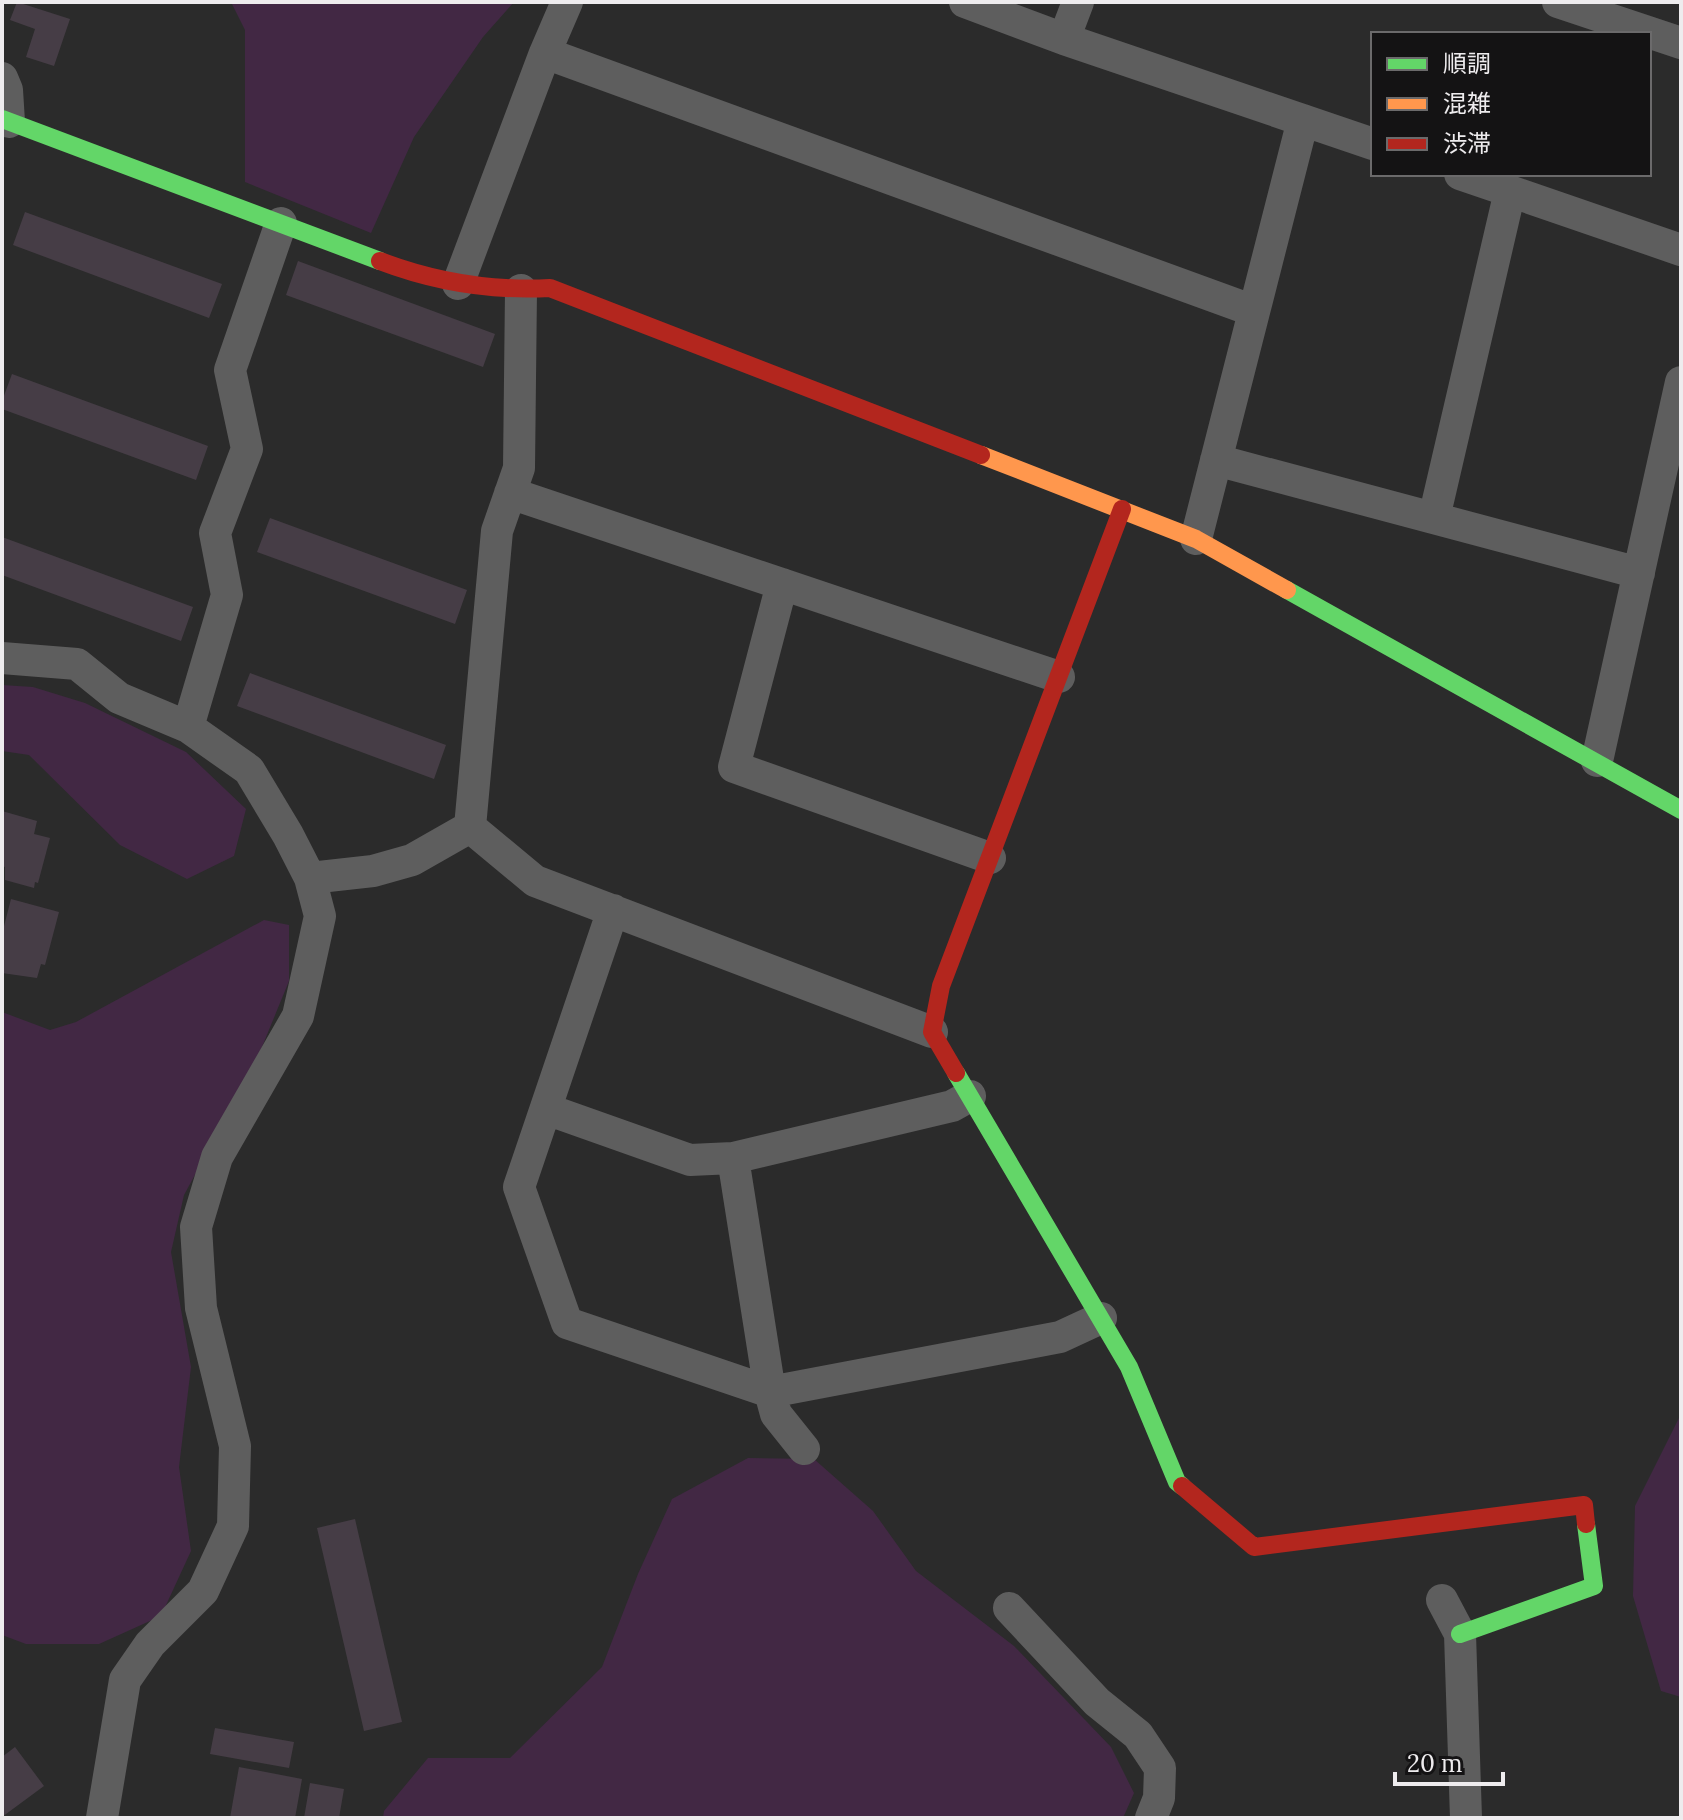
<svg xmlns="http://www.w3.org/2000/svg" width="1683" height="1820" font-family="Lora,'Noto Sans JP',serif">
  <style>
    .green { fill: #422844 }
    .building { fill: #463d46 }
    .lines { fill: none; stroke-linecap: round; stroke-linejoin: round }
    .street { stroke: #5e5e5e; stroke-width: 32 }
    .fast { stroke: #63d668; stroke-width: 18 }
    .slow { stroke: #ff974d; stroke-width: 18 }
    .jam { stroke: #b3261e; stroke-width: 18 }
  </style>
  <rect width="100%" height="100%" fill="#2b2b2b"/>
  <path class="green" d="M231,2h283l-31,35 -69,100 -43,96 -126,-51v-152z
    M2,685l31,2 52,16 101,49 60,57 -12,47 -47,23 -67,-34 -91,-90 -27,-4z
    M264,920l25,5v56l-34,83 -71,131 -13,57 20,115 -12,100 12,84 -30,65 -62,28h-73l-24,-9v-623l48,18 26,-8z
    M1681,1414v283l-20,-6 -28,-95 2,-90z
    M748,1458l66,1 59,52 43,60 98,75 97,101 23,46 -11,25h-740l1,-7 44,-53h82l92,-91 36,-93 34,-75z"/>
  <path class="building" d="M17,2l53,17 -16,47 -28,-9 9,-28 -25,-9z
    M25,212l197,72 -13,34 -196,-73z
    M298,261l197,73 -12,33 -197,-72z
    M12,374l196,72 -12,34 -194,-71v-8z
    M270,518l197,72 -12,34 -198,-72z
    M2,537l191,70 -12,34 -179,-66z
    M250,673l196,72 -12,34 -197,-73z
    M2,811l35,10 -3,13 16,4 -12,45 -3,-1 -1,6 -29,-8v-13l-3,-1z
    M11,899l48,13 -14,53 -4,-1 -4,14 -35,-5v-39z
    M355,1519l47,203 -38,9 -47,-203z
    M215,1728l79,14 -5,26 -79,-14z
    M15,1747l29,39 -42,31v-60z
    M239,1767l63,12 -7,39h-65z
    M310,1783l34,6 -5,29h-35z"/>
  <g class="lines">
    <path class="street" d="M965,2l99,37 309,105
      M1558,2l123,41
      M1064,39l14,-37
      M545,53l709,258
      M2,78l5,12 2,32
      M1460,174l221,76
      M458,284l87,-231 22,-51
      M1216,460l423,113
      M510,493l549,184
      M1434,518l76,-327
      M1196,539l107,-419
      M782,584l-48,183 256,91
      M2,658l75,6 42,34 69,29 61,43 39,65 22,43 10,38 -22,100 -81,141 -21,70 5,81 34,138 -2,80 -30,65 -53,53 -25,36 -23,138
      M188,727l39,-132 -12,-62 32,-84 -17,-79 51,-147
      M1597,761l84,-379
      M470,827l65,54 397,151
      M310,878l63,-7 39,-11 58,-33 27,-296 22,-63 2,-178
      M613,910l-94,277 48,136 203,69 290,-55 41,-19
      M546,1109l144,51 43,-2 219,-52 18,-10
      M733,1158l37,234 6,22 28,35
      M1442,1600l18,34 6,184
      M1009,1608l88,94 41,33 22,33 -1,30 -8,20"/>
    <path class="fast" d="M2,119l378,142
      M1287,590l394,220
      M956,1073l173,294 48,115 5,4
      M1460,1634l134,-48 -8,-62"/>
    <path class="slow" d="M981,455l215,84 91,51"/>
    <path class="jam" d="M380,261c55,21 112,30 170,27l431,167
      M956,1073l-24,-41 9,-46 181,-477
      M1182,1486l72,61 330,-42 2,19"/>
  </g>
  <rect width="1683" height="1820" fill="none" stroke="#eeecee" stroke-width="8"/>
  <rect x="1371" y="32" width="280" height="144" fill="#141314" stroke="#6b6a6b" stroke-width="2"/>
  <rect x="1387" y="58" width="40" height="12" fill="#63d668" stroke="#6b6a6b" stroke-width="2"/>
  <text x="1443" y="72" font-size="24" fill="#eeecee">順調</text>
  <rect x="1387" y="98" width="40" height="12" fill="#ff974d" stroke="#6b6a6b" stroke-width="2"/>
  <text x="1443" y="112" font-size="24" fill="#eeecee">混雑</text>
  <rect x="1387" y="138" width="40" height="12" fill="#b3261e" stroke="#6b6a6b" stroke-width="2"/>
  <text x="1443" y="152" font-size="24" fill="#eeecee">渋滞</text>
  <path d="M1395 1772v12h108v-12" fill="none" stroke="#eeecee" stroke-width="4"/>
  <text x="1407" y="1772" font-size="24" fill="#eeecee" stroke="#141314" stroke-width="6" paint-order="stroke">20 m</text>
</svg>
